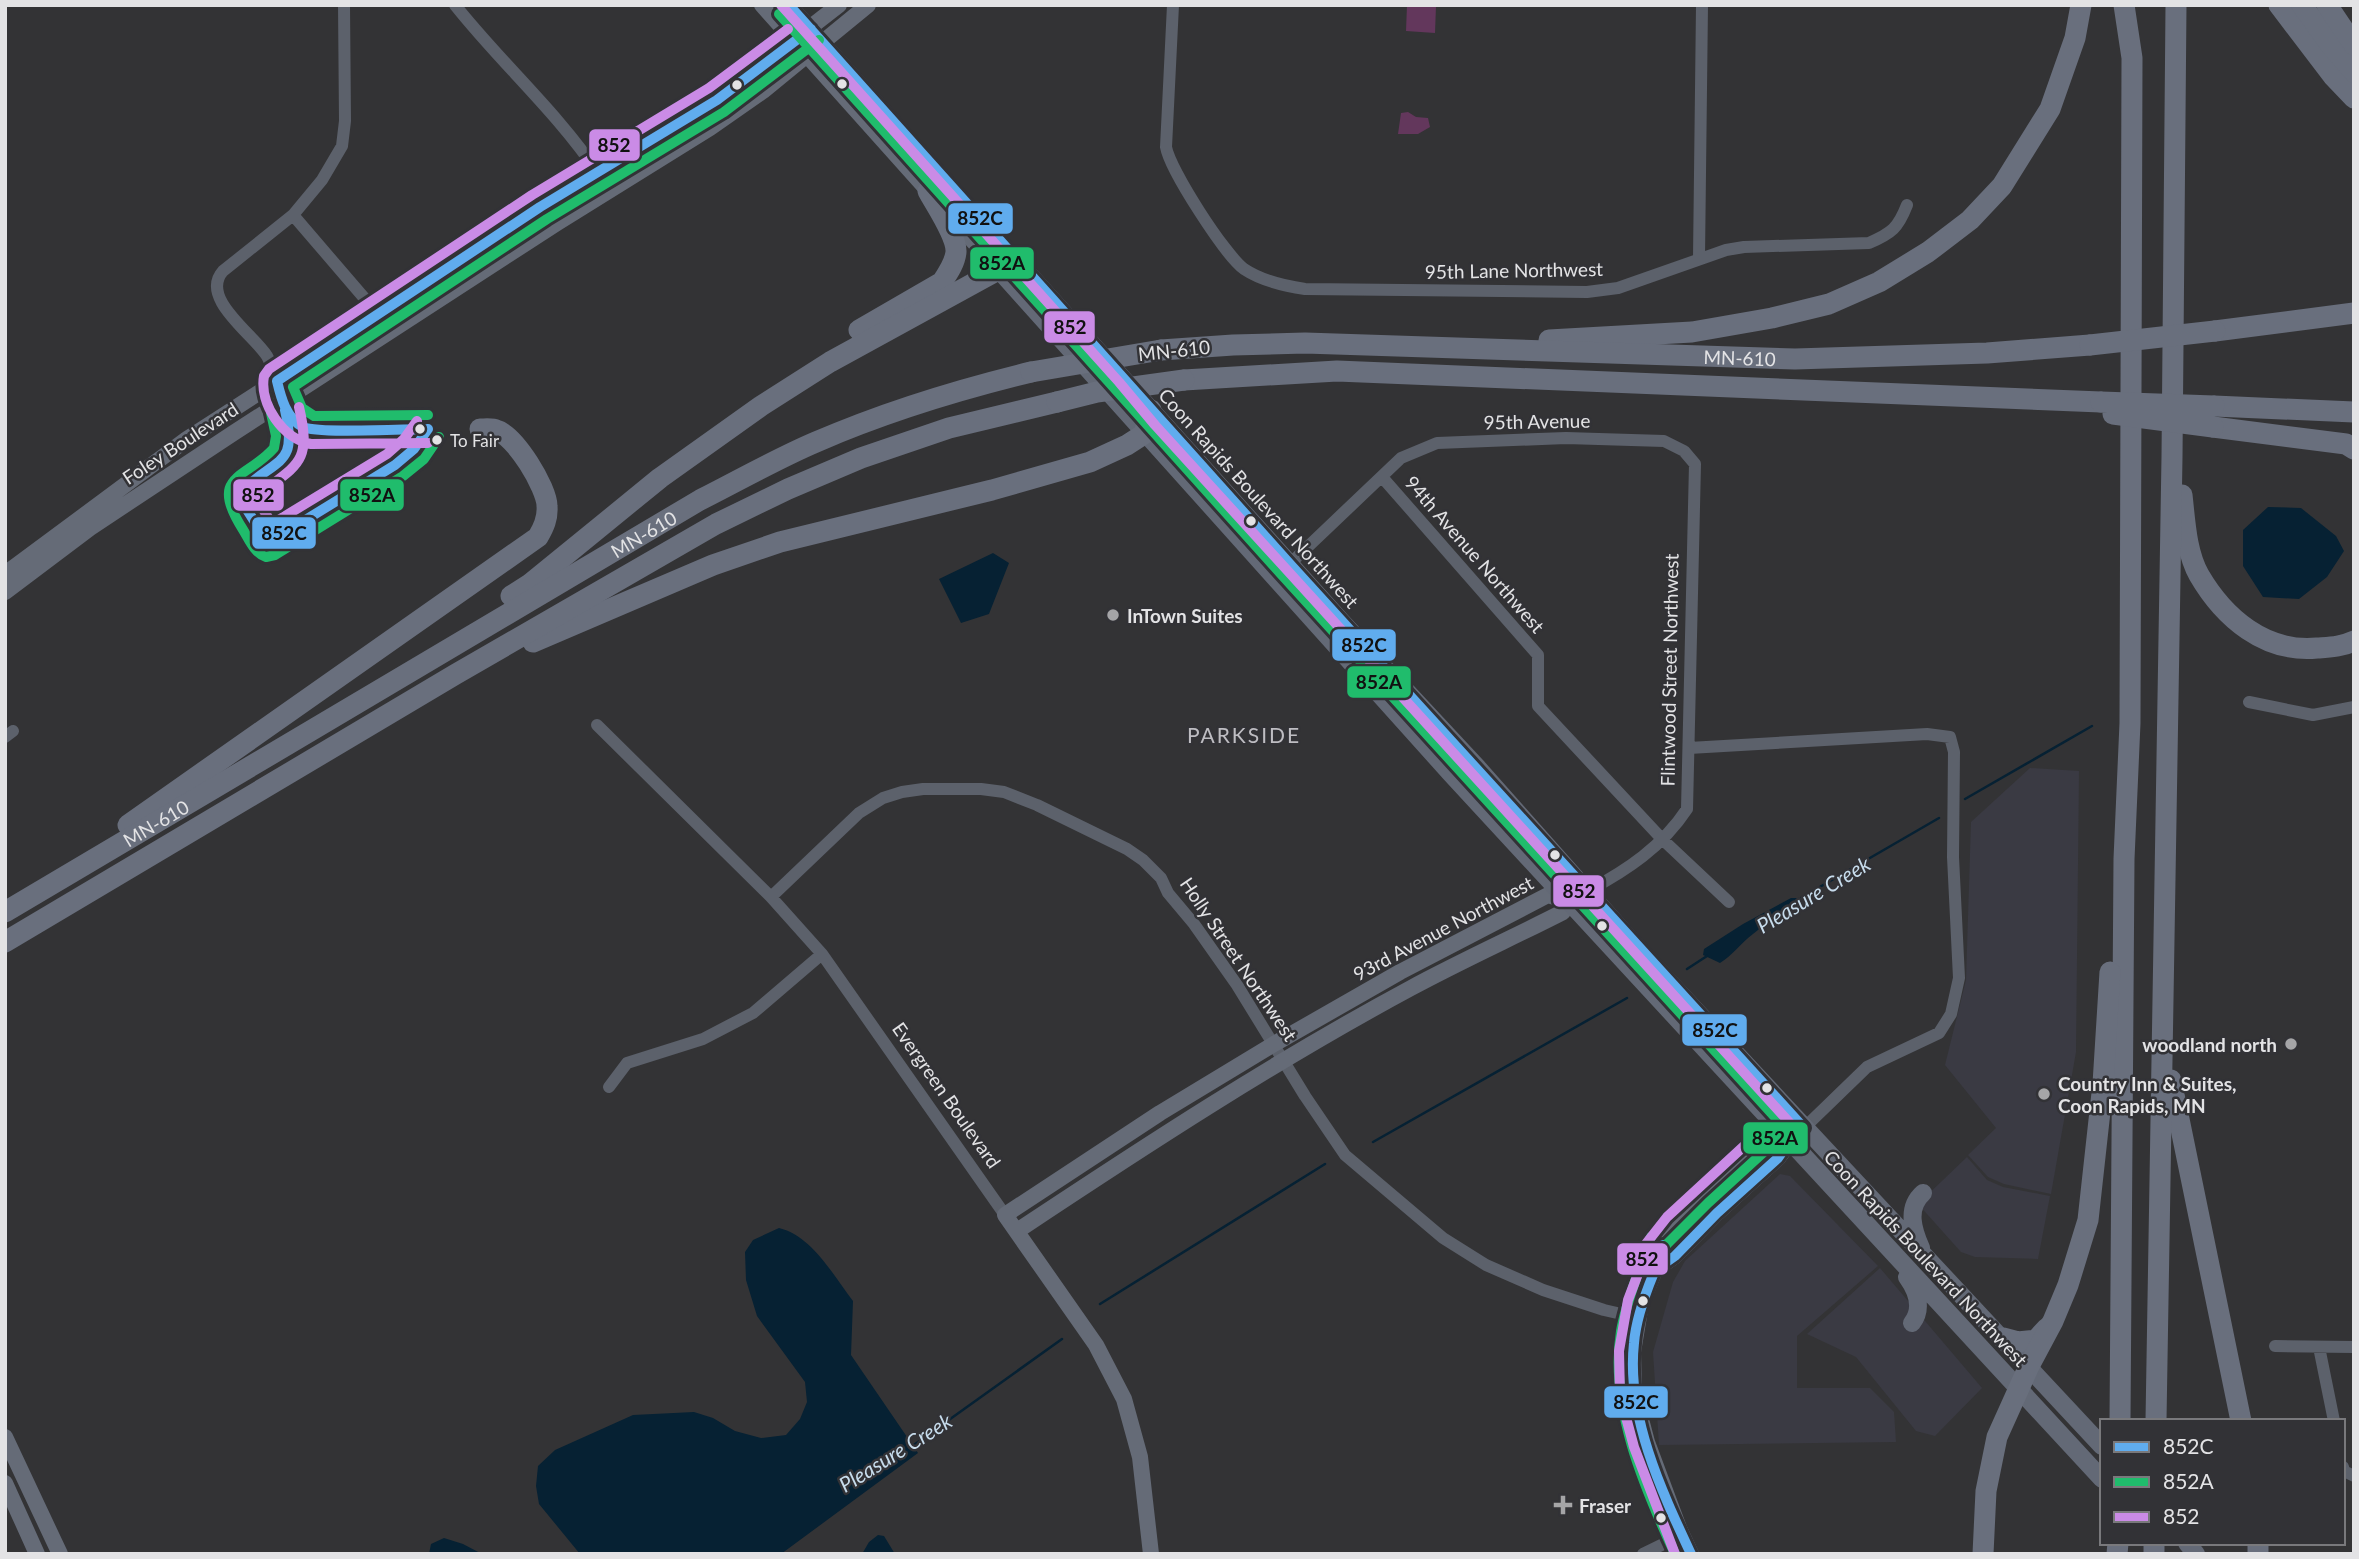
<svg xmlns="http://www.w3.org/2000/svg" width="2359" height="1559" font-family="Lato,sans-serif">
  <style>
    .built { fill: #3a3a43 }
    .green { fill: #63375c }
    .water { fill: #062133 }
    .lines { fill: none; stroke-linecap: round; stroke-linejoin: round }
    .stream { stroke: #062133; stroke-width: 2.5 }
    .street { stroke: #5c616b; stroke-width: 12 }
    .secondary { stroke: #656b77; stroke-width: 16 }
    .primary { stroke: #636976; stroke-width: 18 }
    .highway { stroke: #696f7d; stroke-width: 21 }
    .highway-bridge { stroke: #696f7d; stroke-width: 21 }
    .bus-1-casing { stroke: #323236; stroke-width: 16 }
    .bus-2-casing { stroke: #323236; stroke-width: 16 }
    .bus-3-casing { stroke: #323236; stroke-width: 16 }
    .bus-1 { stroke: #60acee; stroke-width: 10 }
    .bus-2 { stroke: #20bc6c; stroke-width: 10 }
    .bus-3 { stroke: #ca8be6; stroke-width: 10 }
    .bus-dot { fill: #e3e3e5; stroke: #323236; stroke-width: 2.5 }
    .poi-dot { fill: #a5a5a7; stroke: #323236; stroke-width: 2.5 }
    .labels { text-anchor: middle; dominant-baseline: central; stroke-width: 5; stroke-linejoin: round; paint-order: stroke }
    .bus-label { font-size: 17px; fill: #e3e3e5; stroke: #323236; text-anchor: start }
    .street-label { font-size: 19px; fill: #e3e3e5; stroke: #323236 }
    .poi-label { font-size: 19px; font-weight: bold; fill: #e3e3e5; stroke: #323236; text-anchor: start }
    .neighbourhood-label { font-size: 21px; letter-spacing: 2px; fill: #bebdc2; stroke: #323236 }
    .water-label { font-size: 21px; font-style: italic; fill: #c7dcec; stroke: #323236 }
    .line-badge { stroke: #323236; stroke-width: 2.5 }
    .pale-badge-label { font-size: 19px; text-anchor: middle; font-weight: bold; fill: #111 }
  </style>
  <rect width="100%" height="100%" fill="#333335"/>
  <path class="built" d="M2030,768l49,3 -3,281 -25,142 -47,-10 -16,-7 -20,-22 28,-27 -51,-63 21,-85 5,-158z
    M1967,1157l20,23 16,7 47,9 -12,63 -63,-2 -14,-5 -43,-48z
    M1780,1174l10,2 88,90 -81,70v52h73l24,24 2,30 -237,3 -6,-93 20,-70 12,-21z
    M1880,1268l102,120 -47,48 -19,-5 -60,-74 -49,-23z"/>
  <path class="green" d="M1407,5l29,1 -1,27 -29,-2z
    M1408,112l8,5 12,1 2,9 -12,7h-20l3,-21z"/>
  <path class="water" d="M2268,507l33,1 35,28 8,15 -17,26 -28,22 -36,-2 -20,-31v-36z
    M993,553l16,10 -20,51 -28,9 -22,-44z
    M1791,898h11l1,2c-16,12 -34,21 -50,34 -12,9 -21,22 -33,29l-17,-8 1,-6 39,-25z
    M779,1228c33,8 54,47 74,73l-2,54 67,98 -137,101h-201l-41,-50 -3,-18 2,-20 17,-16 78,-35 61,-3 19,6 22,13 26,7 25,-3 14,-16 7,-17 -2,-20 -48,-66 -11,-36 -1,-28 8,-12z
    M878,1535l6,1 11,18h-33l7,-12z
    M444,1538l19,6 19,10h-53l2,-10z"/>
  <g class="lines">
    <path class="stream" d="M1965,799l127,-73
      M1799,899l140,-81
      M1687,969l20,-13
      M1373,1142l254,-144
      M1100,1304l225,-140
      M911,1447l151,-108"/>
    <path class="street" d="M455,5c46,58 102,107 143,168
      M1173,5l-7,142c4,23 59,108 78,122 18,12 40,17 61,20l282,3 31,-4 108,-38 18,-3 125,-4c23,-10 29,-15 38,-38
      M293,215l85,99
      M1699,258l3,-253
      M282,402c-4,-16 -7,-32 -15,-46 -14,-22 -68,-58 -44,-85l70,-56 29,-35 20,-34 3,-25 -1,-116
      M1382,477l156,178v51l124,133 67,63
      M1275,578l126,-120 36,-15 129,-5 98,3 20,10 11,13 -8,345c-25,38 -60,61 -99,82
      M2249,702l64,13 41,-8
      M597,725l174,172 51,57 183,261
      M5,737l8,-6
      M1689,748l238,-14 23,3 4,15 -1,105 6,121 -8,36 -12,19 -72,34 -63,61
      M771,897l88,-84 24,-15 19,-6 21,-3h58l23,3 33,13 90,44 16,11 18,18 7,15 26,31 43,61 68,111 40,59 98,83 43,27 57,25 61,20 35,8
      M609,1087l18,-24 76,-24 50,-26 69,-59
      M2275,1346l79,1
      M2319,1347l15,74
      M2343,1467l1,4 10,5
      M1643,1554l39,-19"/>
    <path class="secondary" d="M762,5l237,265
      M789,5l227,255
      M5,574l182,-135 149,-96 204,-136 77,-45 100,-62 122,-95
      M5,592l85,-64 145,-96 322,-209 153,-95 53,-37 105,-86
      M1017,1231c128,-85 258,-170 394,-243 50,-27 101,-50 152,-76l5,-11
      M1655,1270l20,-14 42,-43 61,-55 14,-19
      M5,1437l55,117
      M5,1483l32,71
      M1151,1554l-11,-97 -16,-58 -28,-54 -91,-130 155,-102 114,-69 126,-72 148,-77 20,6
      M1691,1554l-12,-26 -32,-86 -13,-49 -1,-41 8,-48 14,-34 3,-19 19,-25 87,-80 25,-4"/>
    <path class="primary" d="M1016,260l327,363 135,145 166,187 458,491
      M999,270l452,504 651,705
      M1921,1248c-8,-18 -15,-40 2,-55
      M1907,1277c10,14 16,32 5,46
      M2187,1543l9,11"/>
    <g class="highway">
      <path d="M2279,5l54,71 21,22"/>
      <path d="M2302,5l31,43 21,24"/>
      <path d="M2327,5l27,40"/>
      <path d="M859,330l83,-48c6,-9 13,-19 14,-30 1,-16 -20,-46 -28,-61"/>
      <path d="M2215,331l139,-18"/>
      <path d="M1549,340l143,-8 80,-14 57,-14 50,-22 49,-30 42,-32 32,-34 48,-77 25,-71 6,-33"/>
      <path id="s1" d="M1161,350l72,-5 72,-2 490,16 192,-6 103,-8"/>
      <path d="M1184,380l153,-9 764,31"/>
      <path d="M2214,406l140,6"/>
      <path d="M2213,427l133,17 8,5"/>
      <path d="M2182,495c3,26 4,57 17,80 25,43 66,78 118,73 13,-1 24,-1 37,-7"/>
      <path d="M511,596l19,-12 130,-106 101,-72 69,-44 186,-102"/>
      <path d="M533,642l180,-77 67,-23 212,-52 98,-28 37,-17 17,-11 7,-24"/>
      <path d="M128,825l410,-288c6,-10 10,-19 9,-31 0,-18 -32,-71 -51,-76 -4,-2 -11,-1 -16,-1"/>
      <path id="s2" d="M5,912l695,-412c38,-19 76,-41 116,-58 69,-30 141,-52 215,-70"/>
      <path d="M5,942l451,-268 260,-150 72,-35 73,-31 88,-30 108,-26"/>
      <path d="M2171,1080l70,341"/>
      <path d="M2003,1338l15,4 18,-2 11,-12"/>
      <path d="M2120,1421l4,-562 6,-136 2,-665 -8,-53"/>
      <path d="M2156,1421l16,-964 4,-452"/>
      <path d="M1983,1554l3,-63 11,-54 32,-71 24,-45 15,-36 20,-65 15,-136 7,-112"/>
      <path d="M2117,1554l1,-11"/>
      <path d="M2154,1554v-11"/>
      <path d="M2258,1554v-11"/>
    </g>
    <path class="highway-bridge" d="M2090,345l125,-14
      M1031,372l130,-22
      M1057,402l40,-10 87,-12
      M2101,402l113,4
      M2113,414l100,13"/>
    <defs>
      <path id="bus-1" d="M789,5l501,559 514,564 -15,14 -11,16 -61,55 -42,43 -20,14
        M285,410c13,56 -7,47 -41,79v16l24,38 127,-78 19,-16 14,-20
        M428,429c-22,0 -111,5 -125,-2 -17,-9 -22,-29 -26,-46l263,-174 177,-107 94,-71
        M1663,1245c-6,10 -6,20 -10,30 -9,22 -17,44 -19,68 -8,72 27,147 57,211"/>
      <path id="bus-2" d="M779,14l501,559 504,554 -17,22 -59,54 -42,42 -19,14
        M271,413l5,23 -2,12c-27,31 -66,26 -32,80 7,11 12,25 24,29l9,-2 128,-79 21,-17 15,-22
        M428,415l-114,1 -12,-8 -9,-21 254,-168 177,-107 95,-72
        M1651,1237l-5,11c-8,28 -20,54 -25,83 -12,75 23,156 54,223"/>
      <path id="bus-3" d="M781,5l338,377 36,43 644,708
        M299,407c13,56 -1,57 -41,88v6l14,23 115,-70 17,-15 13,-18
        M428,443l-117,1c-28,-5 -52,-40 -47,-68l5,-7 263,-174 177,-107 79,-59
        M1675,1554l-41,-107 -14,-52 -1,-44 9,-51 13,-34 4,-21 22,-28 89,-82 31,-7"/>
    </defs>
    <use href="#bus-1" class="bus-1-casing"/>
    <use href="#bus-2" class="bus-2-casing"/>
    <use href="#bus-3" class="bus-3-casing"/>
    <use href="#bus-1" class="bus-1"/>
    <use href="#bus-2" class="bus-2"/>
    <use href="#bus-3" class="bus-3"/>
  </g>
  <g class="bus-dot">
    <circle cx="842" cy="84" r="6"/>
    <circle cx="737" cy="85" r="6"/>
    <circle cx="420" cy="429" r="6"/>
    <circle cx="437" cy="440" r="6"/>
    <circle cx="1251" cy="521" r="6"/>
    <circle cx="1555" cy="855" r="6"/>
    <circle cx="1602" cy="926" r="6"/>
    <circle cx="1767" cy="1088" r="6"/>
    <circle cx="1643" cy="1301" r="6"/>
    <circle cx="1661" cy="1518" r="6"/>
  </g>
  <g class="poi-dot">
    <circle cx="1113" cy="615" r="7"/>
    <circle cx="2291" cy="1044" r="7"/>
    <circle cx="2044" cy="1094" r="7"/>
    <path d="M1559.5 1494.5h7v7h7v7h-7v7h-7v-7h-7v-7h7z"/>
  </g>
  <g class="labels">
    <g class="bus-label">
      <text x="450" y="440">To Fair</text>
    </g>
    <g class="street-label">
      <text transform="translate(1514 270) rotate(-1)">95th Lane Northwest</text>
      <text transform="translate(1174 350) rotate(-6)">MN-610</text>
      <text stroke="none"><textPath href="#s1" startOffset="579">MN-610</textPath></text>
      <text transform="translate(1537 421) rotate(-1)">95th Avenue</text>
      <text transform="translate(180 443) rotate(-33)">Foley Boulevard</text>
      <text transform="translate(1259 498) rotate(48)">Coon Rapids Boulevard Northwest</text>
      <text stroke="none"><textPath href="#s2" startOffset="742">MN-610</textPath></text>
      <text transform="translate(1475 554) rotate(49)">94th Avenue Northwest</text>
      <text transform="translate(1669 670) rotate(-89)">Flintwood Street Northwest</text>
      <text stroke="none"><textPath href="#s2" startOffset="175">MN-610</textPath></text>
      <text transform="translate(1443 928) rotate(-28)">93rd Avenue Northwest</text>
      <text transform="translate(1239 959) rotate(56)">Holly Street Northwest</text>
      <text transform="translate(947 1095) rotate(55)">Evergreen Boulevard</text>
      <text transform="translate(1926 1258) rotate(47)">Coon Rapids Boulevard Northwest</text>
    </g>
    <g class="poi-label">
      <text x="1127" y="615">InTown Suites</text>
      <text x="2277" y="1044" text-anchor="end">woodland north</text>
      <text x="2058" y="1083">Country Inn &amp; Suites,<tspan x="2058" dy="22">Coon Rapids, MN</tspan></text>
      <text x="1579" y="1505">Fraser</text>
    </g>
    <g class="neighbourhood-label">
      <text x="1244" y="734">PARKSIDE</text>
    </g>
    <g class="water-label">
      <text transform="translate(1813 894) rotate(-31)">Pleasure Creek</text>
      <text transform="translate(895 1452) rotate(-32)">Pleasure Creek</text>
    </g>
  </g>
  <g class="line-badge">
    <rect x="588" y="128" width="53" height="34" rx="7" fill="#ca8be6"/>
    <rect x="947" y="202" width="67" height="33" rx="7" fill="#60acee"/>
    <rect x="969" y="246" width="66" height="34" rx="7" fill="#20bc6c"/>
    <rect x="1043" y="310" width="53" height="34" rx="7" fill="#ca8be6"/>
    <rect x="232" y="478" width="53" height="34" rx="7" fill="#ca8be6"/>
    <rect x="339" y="478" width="66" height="34" rx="7" fill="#20bc6c"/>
    <rect x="251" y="516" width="66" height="34" rx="7" fill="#60acee"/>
    <rect x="1331" y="628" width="66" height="34" rx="7" fill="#60acee"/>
    <rect x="1346" y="665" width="66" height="34" rx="7" fill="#20bc6c"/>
    <rect x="1552" y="874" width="53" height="34" rx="7" fill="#ca8be6"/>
    <rect x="1681" y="1013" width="67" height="34" rx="7" fill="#60acee"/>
    <rect x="1742" y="1121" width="67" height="34" rx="7" fill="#20bc6c"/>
    <rect x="1616" y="1242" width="53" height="34" rx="7" fill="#ca8be6"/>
    <rect x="1603" y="1385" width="66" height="34" rx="7" fill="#60acee"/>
  </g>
  <g class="pale-badge-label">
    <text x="614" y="152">852</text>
    <text x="980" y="225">852C</text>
    <text x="1002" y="270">852A</text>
    <text x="1070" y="334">852</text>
    <text x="258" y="502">852</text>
    <text x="372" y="502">852A</text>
    <text x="284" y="540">852C</text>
    <text x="1364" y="652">852C</text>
    <text x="1379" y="689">852A</text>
    <text x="1579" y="898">852</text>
    <text x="1715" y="1037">852C</text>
    <text x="1775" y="1145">852A</text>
    <text x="1642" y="1266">852</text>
    <text x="1636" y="1409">852C</text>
  </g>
  <rect width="2359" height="1559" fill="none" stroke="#e3e3e5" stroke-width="14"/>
  <rect x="2100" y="1419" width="245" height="126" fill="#323236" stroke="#79797c" stroke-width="2"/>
  <rect x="2114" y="1442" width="35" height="10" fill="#60acee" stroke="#79797c" stroke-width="2"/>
  <text x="2163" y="1454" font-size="21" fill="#e3e3e5">852C</text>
  <rect x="2114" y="1477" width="35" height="10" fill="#20bc6c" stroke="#79797c" stroke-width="2"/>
  <text x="2163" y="1489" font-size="21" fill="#e3e3e5">852A</text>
  <rect x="2114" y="1512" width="35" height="10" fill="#ca8be6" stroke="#79797c" stroke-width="2"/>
  <text x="2163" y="1524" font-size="21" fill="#e3e3e5">852</text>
</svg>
